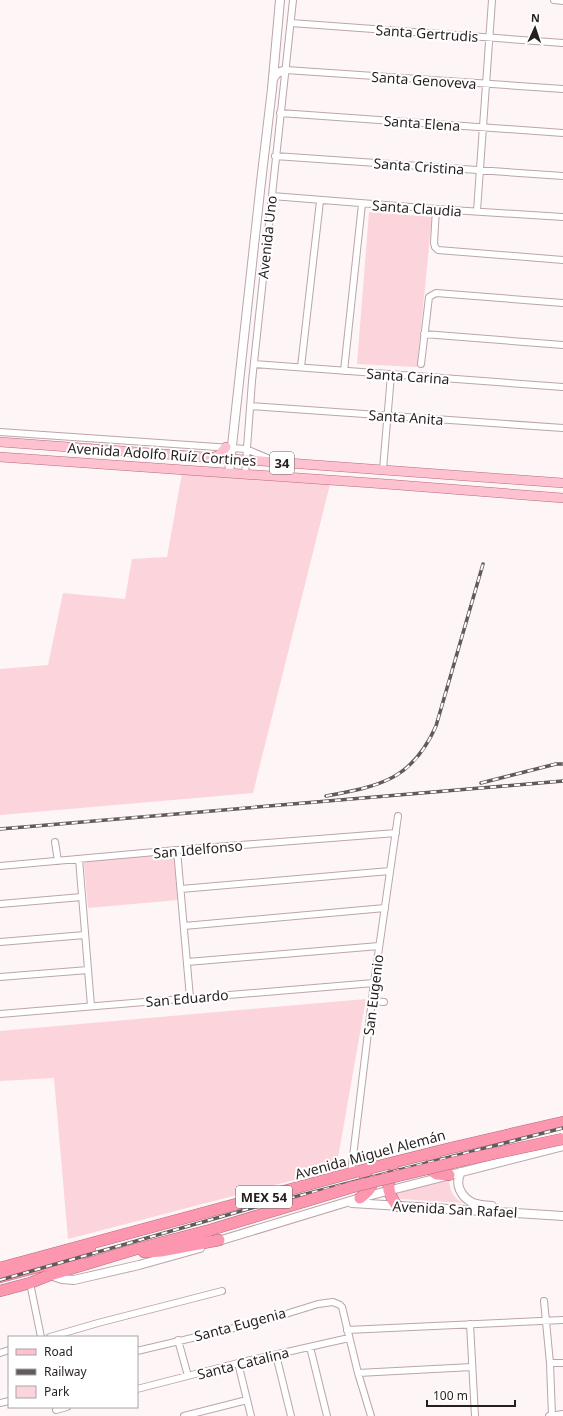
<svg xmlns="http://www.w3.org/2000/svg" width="563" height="1416" font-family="'Noto Sans',sans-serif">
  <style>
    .green { fill: #fcd4dc }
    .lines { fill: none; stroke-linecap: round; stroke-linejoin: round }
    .street-casing { stroke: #baa6aa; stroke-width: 8 }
    .secondary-casing { stroke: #baa6aa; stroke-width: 10 }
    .primary-casing { stroke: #b26d7d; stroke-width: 10 }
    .highway-casing { stroke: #b26d7d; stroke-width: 12 }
    .street { stroke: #fff; stroke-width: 6 }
    .secondary { stroke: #fff; stroke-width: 8 }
    .primary { stroke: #fec1cf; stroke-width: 9 }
    .highway { stroke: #fd97af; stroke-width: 11 }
    .rail-casing { stroke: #625b5c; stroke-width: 3.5 }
    .rail { stroke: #fff; stroke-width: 2; stroke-dasharray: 6; stroke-linecap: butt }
    .highway-bridge-casing { stroke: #b26d7d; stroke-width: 12; stroke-linecap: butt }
    .highway-bridge { stroke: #fd97af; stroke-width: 11 }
    .labels { text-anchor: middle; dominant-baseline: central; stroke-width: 4; stroke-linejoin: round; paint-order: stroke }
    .shield { fill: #fff; stroke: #676263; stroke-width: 1 }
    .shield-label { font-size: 13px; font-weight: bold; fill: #261f20 }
    .street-label { font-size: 14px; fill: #261f20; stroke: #fff }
  </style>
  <rect width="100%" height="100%" fill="#fef5f6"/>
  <path class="green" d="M369,212l63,5 -15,150 -60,-3z
    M182,473l148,11 -77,309 -253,22v-146l48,-4 15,-72 62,6 7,-40 35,-2z
    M172,853l3,3 3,44 -90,8 -4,-44 2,-3z
    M366,999l-30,170 -268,70 -14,-161 -54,3v-50z
    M449,1178c0,10 4,21 14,25l-63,-4 -3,-1 -3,-6z"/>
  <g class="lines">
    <defs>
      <path id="street" d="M554,0l9,1
        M291,23l272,20
        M286,70l277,19
        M280,113l283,20
        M275,156l288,20
        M272,196l164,13 127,8
        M436,209l-2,34 1,4 3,3 125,10
        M477,211l15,-211
        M424,334l139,11
        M254,364l309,23
        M421,364l8,-67 7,-4 127,10
        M301,367l19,-166
        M344,371l18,-167
        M250,406l313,22
        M0,432l246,17 26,11
        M383,469l8,-94
        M245,475l7,-94 41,-381
        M55,842l3,19
        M177,850l13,148
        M79,859l12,147
        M0,866l177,-16 219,-17
        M181,889l209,-18
        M0,904l82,-7
        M184,926l201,-18
        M0,942l85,-7
        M187,962l192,-16
        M0,977l88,-7
        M372,1001l12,1
        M0,1014l374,-31
        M351,1173l23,-190 24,-167
        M30,1283l11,54
        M544,1301l6,62 2,53
        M470,1324l5,92
        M347,1330l216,-10
        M50,1337l48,-14 124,-32
        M178,1340l10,36
        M310,1347l17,69
        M137,1351l123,-29 58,-18 15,-2 7,3 2,2 16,66 13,43
        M0,1353l9,-3
        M276,1355l15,61
        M238,1363l13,53
        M550,1363h13
        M358,1373l114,-6
        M137,1389l101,-26 111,-25
        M0,1403l9,-2
        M56,1410l11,-3
        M184,1416l63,-16
        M549,1416l14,-2"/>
      <path id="secondary" d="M273,79l4,-6 9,-3
        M229,473l32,-291 11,-93 8,-89
        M461,1172c-7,12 0,25 12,31 6,2 13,3 19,3
        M352,1203l211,13
        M215,1242l145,-44 203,-52
        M50,1275l12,4 12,1 65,-15 61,-17"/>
      <path id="primary" d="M0,442c188,15 375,26 563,41
        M0,457l386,27 177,14
        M214,457l5,-2 7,-8"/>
      <path id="highway" d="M435,1159l-4,5 1,7 5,3 12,1
        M395,1172c-11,10 -6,23 2,34
        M360,1198c9,-7 17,-13 5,-22
        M144,1252l17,-1 58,-11
        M0,1268l351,-95 100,-25 112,-26
        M0,1277l72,-19 18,-8
        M0,1291l30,-8 20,-8 83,-25 77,-20"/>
    </defs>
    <use href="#street" class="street-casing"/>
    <use href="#secondary" class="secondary-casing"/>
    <use href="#primary" class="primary-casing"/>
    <use href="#highway" class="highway-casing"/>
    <use href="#street" class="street"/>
    <use href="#secondary" class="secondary"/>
    <use href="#primary" class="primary"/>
    <use href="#highway" class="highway"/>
    <defs>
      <path id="rail" d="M481,783l75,-19h7
        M326,796c54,-10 86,-16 110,-70l47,-162
        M0,829l563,-48
        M0,1280l255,-73 308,-79"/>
    </defs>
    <use href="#rail" class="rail-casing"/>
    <use href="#rail" class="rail"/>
    <defs>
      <path id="highway-bridge" d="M210,1230l146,-44 113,-27 93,-20"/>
    </defs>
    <use href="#highway-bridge" class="highway-bridge-casing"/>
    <use href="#highway-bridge" class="highway-bridge"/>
  </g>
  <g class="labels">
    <g class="shield">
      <rect x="270" y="452" width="24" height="22" rx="3"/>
      <rect x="236" y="1186" width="56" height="22" rx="3"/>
    </g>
    <g class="shield-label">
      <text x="282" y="463">34</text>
      <text x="264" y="1197">MEX 54</text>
    </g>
    <g class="street-label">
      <text transform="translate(427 33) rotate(4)">Santa Gertrudis</text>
      <text transform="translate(424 80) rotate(4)">Santa Genoveva</text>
      <text transform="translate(422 123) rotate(4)">Santa Elena</text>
      <text transform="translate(419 166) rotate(4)">Santa Cristina</text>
      <text transform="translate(417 208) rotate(4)">Santa Claudia</text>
      <text transform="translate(267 237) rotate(-84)">Avenida Uno</text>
      <text transform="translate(408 376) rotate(4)">Santa Carina</text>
      <text transform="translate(406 417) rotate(4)">Santa Anita</text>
      <text transform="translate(162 454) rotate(4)">Avenida Adolfo Ruíz Cortines</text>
      <text transform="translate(198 849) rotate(-5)">San Idelfonso</text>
      <text transform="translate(373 995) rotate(-83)">San Eugenio</text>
      <text transform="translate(187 998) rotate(-5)">San Eduardo</text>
      <text transform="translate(370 1154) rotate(-15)">Avenida Miguel Alemán</text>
      <text transform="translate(455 1209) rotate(3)">Avenida San Rafael</text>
      <text transform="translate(240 1324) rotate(-15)">Santa Eugenia</text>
      <text transform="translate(243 1363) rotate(-14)">Santa Catalina</text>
    </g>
  </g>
  <rect x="8" y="1336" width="130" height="72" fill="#ffffff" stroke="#a8a5a6"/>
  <rect x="16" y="1349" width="20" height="6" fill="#fec1cf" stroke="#a8a5a6"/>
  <text x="44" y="1356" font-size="12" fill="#261f20">Road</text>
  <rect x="16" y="1369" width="20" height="6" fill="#625b5c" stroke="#a8a5a6"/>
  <text x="44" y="1376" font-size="12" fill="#261f20">Railway</text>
  <rect x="16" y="1386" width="20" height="12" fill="#fcd4dc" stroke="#a8a5a6"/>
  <text x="44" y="1396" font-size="12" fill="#261f20">Park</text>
  <g transform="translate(535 28) rotate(3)" stroke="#ffffff" stroke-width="3" paint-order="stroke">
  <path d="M0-3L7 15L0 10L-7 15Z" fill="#261f20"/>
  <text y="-6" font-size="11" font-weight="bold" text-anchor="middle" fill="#261f20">N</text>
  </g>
  <path d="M427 1400v6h88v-6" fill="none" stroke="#261f20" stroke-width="2"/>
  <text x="433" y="1400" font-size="12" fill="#261f20" stroke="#ffffff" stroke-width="3" paint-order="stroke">100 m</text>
</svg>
